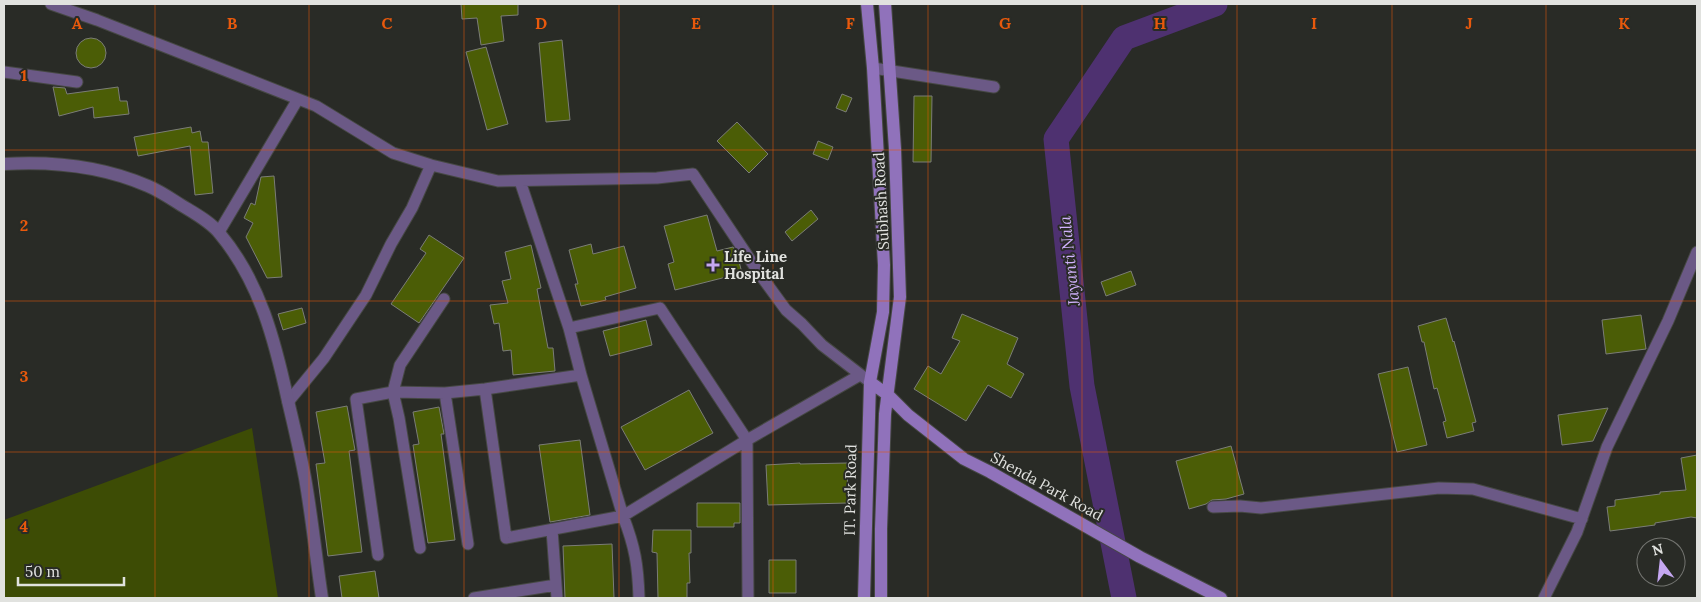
<svg xmlns="http://www.w3.org/2000/svg" width="1701" height="602" font-family="Lora,serif">
  <style>
    .green { fill: #3d4c05 }
    .lines { fill: none; stroke-linecap: round; stroke-linejoin: round }
    .river { stroke: #4e3170; stroke-width: 25 }
    .building { fill: #4b5d06; stroke: #7b7d77 }
    .minor-casing { stroke: #464844; stroke-width: 13 }
    .tertiary-casing { stroke: #464844; stroke-width: 14 }
    .secondary-casing { stroke: #464844; stroke-width: 14 }
    .minor { stroke: #6b5986; stroke-width: 11 }
    .tertiary { stroke: #6b5986; stroke-width: 12 }
    .secondary { stroke: #9072bb; stroke-width: 12 }
    .grid { fill: none; stroke: #e8590c; stroke-width: 1; stroke-opacity: 0.55 }
    .poi-dot { fill: #c5a7f1; stroke: #292b26; stroke-width: 2 }
    .labels { text-anchor: middle; dominant-baseline: central; stroke-width: 4; stroke-linejoin: round; paint-order: stroke }
    .street-label { font-size: 15px; fill: #e1e2df; stroke: #292b26 }
    .poi-label { font-size: 15px; font-weight: bold; fill: #e1e2df; stroke: #292b26; text-anchor: start }
    .water-label { font-size: 16px; font-style: italic; fill: #d1b2fd; stroke: #292b26 }
    .grid-label { font-size: 16px; text-anchor: middle; font-weight: bold; fill: #e8590c; stroke: #292b26; stroke-width: 4; stroke-linejoin: round; paint-order: stroke }
  </style>
  <rect width="100%" height="100%" fill="#292b26"/>
  <path class="green" d="M252,428l26,170h-274v-78z"/>
  <g class="lines">
    <path class="river" d="M1124,598l-42,-212 -26,-247 68,-101 91,-34"/>
  </g>
  <path class="building" d="M461,4h57v11l-17,1 3,25 -23,4 -4,-27 -15,1z
    M76 53a15 15 0 1 1 30 0a15 15 0 1 1-30 0Z
    M562,40l8,80 -24,2 -7,-79z
    M486,47l22,77 -21,6 -21,-78z
    M53,87l12,1 2,6 51,-7 2,14h7l2,13 -35,4 -1,-11 -34,9z
    M842,94l10,4 -6,14 -10,-4z
    M914,96h18l-1,66h-18z
    M737,122l31,32 -19,19 -32,-32z
    M191,127l1,6 8,-2 2,11h6l5,51 -18,2 -5,-49 -52,10 -4,-19z
    M818,141l15,6 -5,13 -15,-6z
    M274,176l8,101 -15,1 -21,-41 7,-14 -9,-5 7,-15 4,2 6,-28z
    M811,210l7,9 -26,22 -7,-9z
    M707,215l10,36 16,-4 4,7 5,19 -67,17 -7,-26 6,-2 -10,-36z
    M429,235l35,23 -45,65 -28,-19 35,-51 -6,-4z
    M591,244l2,10 31,-8 12,42 -31,9 1,3 -25,6 -6,-22h3l-9,-34z
    M531,245l10,43 -4,1 11,59h5l2,23 -42,4 -2,-25 -8,1 -4,-28 -5,1 -4,-19 18,-2 -6,-22 9,-2 -6,-27z
    M1131,271l5,14 -30,11 -5,-14z
    M302,308l4,15 -23,7 -5,-16z
    M962,314l56,24 -11,26 17,10 -13,24 -23,-13 -22,36 -52,-32 14,-23 13,8 19,-33 -8,-3z
    M1641,315l5,34 -40,5 -4,-34z
    M1446,318l7,24 1,-1 22,81 -4,1 2,8 -27,7 -4,-16 3,-1 -9,-33 -3,1 -10,-47h-2l-4,-16z
    M646,320l6,25 -42,11 -7,-25z
    M1408,367l19,78 -30,7 -19,-78z
    M689,390l24,43 -68,37 -24,-43z
    M347,406l8,44 -6,1 13,101 -34,4 -12,-92 9,-1 -9,-51z
    M439,407l5,27h-3l14,106 -27,3 -15,-98 6,-1 -6,-32z
    M1608,408l-15,33 -31,4 -4,-30z
    M580,440l10,75 -40,7 -11,-77z
    M1231,446l13,48 -18,5 -14,1 -6,4 -17,5 -13,-48z
    M1697,455v63l-6,-1 -36,6v2l-45,6 -3,-24 8,-1v-6l45,-6v-2l26,-2 -5,-32z
    M800,463v1l47,-1 1,40 -80,2 -2,-40z
    M697,503h43v20h-6v4h-37z
    M653,530h38v23h-2l1,30h-3v15h-29l-1,-45 -5,-1z
    M612,544l2,54h-49l-2,-52z
    M769,560h27v33h-27z
    M375,571l4,27h-37l-3,-22z"/>
  <g class="lines">
    <defs>
      <path id="minor" d="M51,4l46,16 219,86 77,47 38,12 67,16 159,-3 36,-4 66,99 27,37 16,14 20,21 48,37
        M873,68l121,19
        M4,72l73,10
        M520,181l49,147 12,47 42,141c12,31 15,49 16,82
        M219,232l79,-133
        M485,389l21,149 117,-22 124,-76 -87,-132 -91,20
        M445,393l23,151
        M288,402l36,-44 42,-63 25,-51 21,-36 19,-43
        M1213,507l27,-1 21,2 178,-20 34,1 109,30
        M552,530l5,68
        M420,548l-21,-130 -6,-26 7,-27 44,-66
        M378,555l-22,-156 37,-7 52,1 40,-4 96,-14
        M474,598l82,-13
        M748,598l-1,-158 113,-65
        M1544,598l33,-66 30,-85 61,-126 29,-69"/>
      <path id="tertiary" d="M4,164c49,-3 98,2 144,22 12,5 22,12 33,19 13,8 30,17 39,29 40,48 55,107 68,167 6,25 12,51 17,77 7,40 11,80 17,120"/>
      <path id="secondary" d="M870,382l18,13 20,20 56,44 26,13 150,85 81,41
        M864,598l6,-216 13,-70 1,-47 -11,-197 -6,-64
        M881,598v-69l4,-115 15,-117 -5,-148 -10,-145"/>
    </defs>
    <use href="#minor" class="minor-casing"/>
    <use href="#tertiary" class="tertiary-casing"/>
    <use href="#secondary" class="secondary-casing"/>
    <use href="#minor" class="minor"/>
    <use href="#tertiary" class="tertiary"/>
    <use href="#secondary" class="secondary"/>
  </g>
  <path class="grid" d="M155,4v594M309,4v594M464,4v594M619,4v594M773,4v594M928,4v594M1082,4v594M1237,4v594M1392,4v594M1546,4v594M4,150h1693M4,301h1693M4,452h1693"/>
  <path class="poi-dot" d="M710.5 257.5h5v5h5v5h-5v5h-5v-5h-5v-5h5z"/>
  <g class="labels">
    <g class="street-label">
      <text transform="translate(881 201) rotate(-93)">Subhash Road</text>
      <text transform="translate(1047 486) rotate(29)">Shenda Park Road</text>
      <text transform="translate(850 490) rotate(-89)">IT. Park Road</text>
    </g>
    <g class="poi-label">
      <text x="724" y="256">Life Line<tspan x="724" dy="17">Hospital</tspan></text>
    </g>
    <g class="water-label">
      <text transform="translate(1069 261) rotate(-96)">Jayanti Nala</text>
    </g>
  </g>
  <g class="grid-label">
    <text x="77" y="29">A</text>
    <text x="232" y="29">B</text>
    <text x="387" y="29">C</text>
    <text x="541" y="29">D</text>
    <text x="696" y="29">E</text>
    <text x="850" y="29">F</text>
    <text x="1005" y="29">G</text>
    <text x="1160" y="29">H</text>
    <text x="1314" y="29">I</text>
    <text x="1469" y="29">J</text>
    <text x="1624" y="29">K</text>
    <text x="24" y="81">1</text>
    <text x="24" y="231">2</text>
    <text x="24" y="382">3</text>
    <text x="24" y="532">4</text>
  </g>
  <rect width="1701" height="602" fill="none" stroke="#e1e2df" stroke-width="10"/>
  <g transform="translate(1661 562) rotate(345)"><circle r="24" fill="#292b26" stroke="#737470"/>
  <path d="M0-4L9 19L0 12L-9 19Z" fill="#c5a7f1"/>
  <text y="-8" font-size="14" font-weight="bold" text-anchor="middle" fill="#e1e2df">N</text>
  </g>
  <path d="M18 577v8h106v-8" fill="none" stroke="#e1e2df" stroke-width="2.5"/>
  <text x="25" y="577" font-size="15" fill="#e1e2df" stroke="#292b26" stroke-width="4" paint-order="stroke">50 m</text>
</svg>
